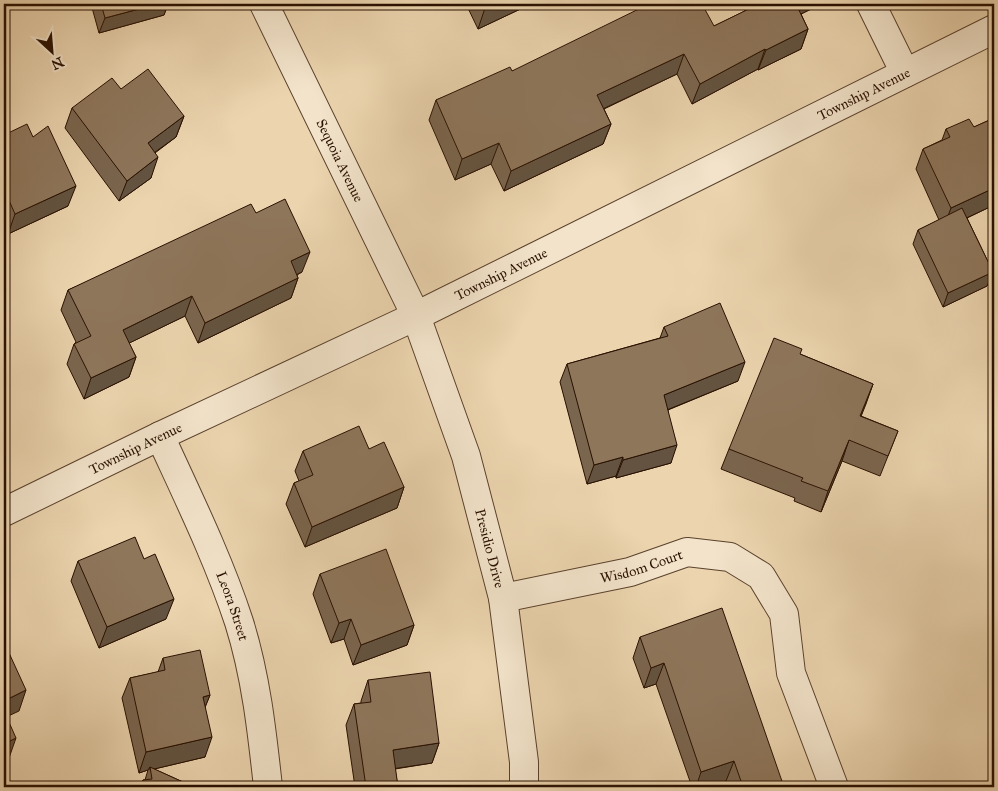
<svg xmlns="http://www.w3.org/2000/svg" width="998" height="791" font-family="'IM FELL Great Primer',serif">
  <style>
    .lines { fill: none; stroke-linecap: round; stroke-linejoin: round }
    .minor-casing { stroke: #5a412c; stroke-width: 30 }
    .tertiary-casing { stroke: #5a412c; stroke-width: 30 }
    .minor { stroke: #f2e3ca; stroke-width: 28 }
    .tertiary { stroke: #f2e3ca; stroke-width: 28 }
    .wall { fill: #7a654e; stroke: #291001 }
    .shaded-wall { fill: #635340; stroke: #291001 }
    .building { fill: #8e765b; stroke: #291001 }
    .labels { text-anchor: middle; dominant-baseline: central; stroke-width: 4; stroke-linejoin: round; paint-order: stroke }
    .street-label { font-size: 14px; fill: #291001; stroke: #f2e3ca }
  </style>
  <rect width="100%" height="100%" fill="#ebd4ae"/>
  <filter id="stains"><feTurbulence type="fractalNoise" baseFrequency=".004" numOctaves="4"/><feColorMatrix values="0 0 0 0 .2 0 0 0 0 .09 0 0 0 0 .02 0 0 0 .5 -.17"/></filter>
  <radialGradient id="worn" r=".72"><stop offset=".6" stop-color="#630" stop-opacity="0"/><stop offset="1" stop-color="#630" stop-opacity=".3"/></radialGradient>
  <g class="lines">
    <defs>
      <g id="minor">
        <path d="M871,4l34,69"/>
        <path id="s1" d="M416,316l50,140 37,142 21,164v25"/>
        <path id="s2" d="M160,436c28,61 58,122 79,186 17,54 23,110 29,165"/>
        <path id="s3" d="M4,512l156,-76 256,-120 578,-287"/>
        <path id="s4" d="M503,598l127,-26 57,-20 43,5 31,19 23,38 7,59 43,114"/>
      </g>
      <g id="tertiary">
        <path id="s5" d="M264,4l152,312"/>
      </g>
    </defs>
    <use href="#minor" class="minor-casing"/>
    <use href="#tertiary" class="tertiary-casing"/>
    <use href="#minor" class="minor"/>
    <use href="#tertiary" class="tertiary"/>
  </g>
  <path class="wall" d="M91,4h77l-4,11 -65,18z
    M466,4h65l-53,25z
    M741,4h75l-1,3 -14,7 7,15 -7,20 -43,21v-1l-66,35 -15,-30 -73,35 7,15 -8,20 -99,47 -13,-27 -36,16 -26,-60 7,-20 76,-29 202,-45 31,-15z
    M121,89l63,27 -8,21 -21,16 -4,25 -32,23 -54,-73 7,-20z
    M994,118v87l-27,13 26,54 -6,14 -44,21 -30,-63 5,-14 21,-10 -23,-51 7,-20 19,-9 4,-11 28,-2z
    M4,135l64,71 -60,28 -4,-8z
    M256,213l46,59 -5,3 1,3 -7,20 -93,45 -13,-27 -56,27 7,14 -7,20 -45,22 -17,-35 7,-20 2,-2 -15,-32 7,-20z
    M664,327l74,54 -70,29 3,53 -55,15v-2l-29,8 -27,-102 7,-18 93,-26z
    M800,354l73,30 -12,32 37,15 -18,45 -38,-15 -21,51 -27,-11 1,-3 -74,-29 8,-20z
    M369,449l35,38 -7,21 -92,39 -19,-43 8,-21 5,-2 -4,-10 8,-20z
    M78,561l88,58 -67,29 -28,-67z
    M320,574l94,51 -7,20 -54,20 -9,-26 -13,4 -18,-49z
    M640,637l144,150h-55l-3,-6 -17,6h-17l-36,-103 -12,4 -11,-30z
    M163,658l47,37 -5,12v50l-51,12 40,18h-54l3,-7h2l3,-10 -9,3 -17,-75 8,-20 28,-6z
    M368,680l71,63 -7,20 -37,6 3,18h-43l-9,-62 8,-21 7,-1v-2z"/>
  <path class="shaded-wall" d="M158,4h10l-4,11 -65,18 6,-15z
    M495,4h36l-53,25 7,-21z
    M793,4h23l-1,3 -28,14z
    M808,29l-7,20 -43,21 8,-20z
    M765,49l-7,20 -66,35 8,-20z
    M684,54l-7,20 -87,41 7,-20z
    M184,116l-8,21 -36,26 8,-20z
    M611,124l-8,20 -99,47 7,-20z
    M499,143l-8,21 -36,16 7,-21z
    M158,157l-7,21 -32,23 8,-20z
    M76,186l-8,20 -60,28 7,-20z
    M994,188v17l-51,24 8,-21z
    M310,252l-8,20 -19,9 8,-20z
    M993,272l-6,14 -44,21 5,-14z
    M298,278l-7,20 -93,45 7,-20z
    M192,296l-7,20 -70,34 8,-20z
    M136,357l-7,20 -45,22 7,-21z
    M745,362l-7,19 -81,33 7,-19z
    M873,384l-7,20 -13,32 7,-20z
    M849,440l-7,21 -21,51 7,-21z
    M677,445l-6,18 -55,15 7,-18z
    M623,457l-7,19 -29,8 7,-19z
    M404,487l-7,21 -92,39 7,-20z
    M174,599l-8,20 -67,29 8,-21z
    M351,619l-7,20 -13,4 8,-20z
    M414,625l-7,20 -54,20 8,-20z
    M664,663l-8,21 -12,4 7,-20z
    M26,690l-7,21 -15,7v-17z
    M210,695l-8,20 1,-18z
    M212,737l-7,20 -55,13v-3l-2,3 -9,3 7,-21z
    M16,738l-7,20 -5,3v-17z
    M439,743l-7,20 -47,7 8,-20z
    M734,761l-8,20 -17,6h-13l5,-15z"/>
  <path class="building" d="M101,4h57l-53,14z
    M483,4h12l-10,4z
    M649,4h53l12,22 45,-22h37l12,25 -42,21 -1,-1 -65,35 -16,-30 -87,41 14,29 -100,47 -12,-28 -37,16 -26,-59 74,-33 2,4z
    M148,69l36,47 -36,27 10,14 -31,24 -55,-73 40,-30 9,11z
    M994,118v70l-43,20 -28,-59 27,-12 -4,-8 23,-10 5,8z
    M27,124l6,13 15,-11 28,60 -61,28 -11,-25v-54z
    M285,199l25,53 -19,9 7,17 -93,45 -13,-27 -69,34 13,27 -45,21 -17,-34 17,-8 -23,-46 183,-86 5,9z
    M962,208l31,64 -45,21 -30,-63z
    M720,303l25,59 -81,33 13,50 -54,15v-3l-29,8 -27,-101 101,-28 -4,-9z
    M774,338l28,11 -2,5 73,30 -13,32 38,15 -10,25 -39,-16 -21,51 -27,-10 2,-3 -74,-29z
    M359,426l10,23 15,-7 20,45 -92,40 -18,-44 19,-8 -10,-24z
    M135,537l9,22 11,-5 19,45 -67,28 -29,-66z
    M386,549l28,76 -53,20 -10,-26 -12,4 -19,-49z
    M722,608l62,179h-41l-9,-26 -33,11 -37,-109 -13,5 -11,-31z
    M4,642l22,48 -22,11z
    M200,650l10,45 -7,2 9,40 -66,15 -16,-74 35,-8 -2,-12z
    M430,672l9,71 -46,7 5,37h-32l-12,-83 17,-2 -3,-22z
    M4,711l12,27 -12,6z
    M150,767l44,20h-51v-7l9,-1z"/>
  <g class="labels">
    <g class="street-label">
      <text stroke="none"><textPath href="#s3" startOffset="956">Township Avenue</textPath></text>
      <text stroke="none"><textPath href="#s5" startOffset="174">Sequoia Avenue</textPath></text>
      <text stroke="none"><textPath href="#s3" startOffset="551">Township Avenue</textPath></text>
      <text stroke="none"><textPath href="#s3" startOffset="146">Township Avenue</textPath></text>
      <text stroke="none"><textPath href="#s1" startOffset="244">Presidio Drive</textPath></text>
      <text stroke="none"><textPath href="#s4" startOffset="142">Wisdom Court</textPath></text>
      <text stroke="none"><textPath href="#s2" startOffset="185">Leora Street</textPath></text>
    </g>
  </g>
  <rect width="998" height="791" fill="none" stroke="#ebd4ae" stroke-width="20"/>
  <rect x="5" y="5" width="988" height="781" fill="none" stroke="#291001" stroke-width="2.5"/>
  <rect x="10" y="10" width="978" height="771" fill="none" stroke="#291001"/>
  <g transform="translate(52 52) rotate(154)" stroke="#f2e3ca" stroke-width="4" paint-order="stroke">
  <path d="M0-4L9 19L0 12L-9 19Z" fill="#291001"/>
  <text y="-8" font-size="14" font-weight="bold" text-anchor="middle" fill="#291001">N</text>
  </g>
  <rect width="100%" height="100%" filter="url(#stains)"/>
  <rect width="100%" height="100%" fill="url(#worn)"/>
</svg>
